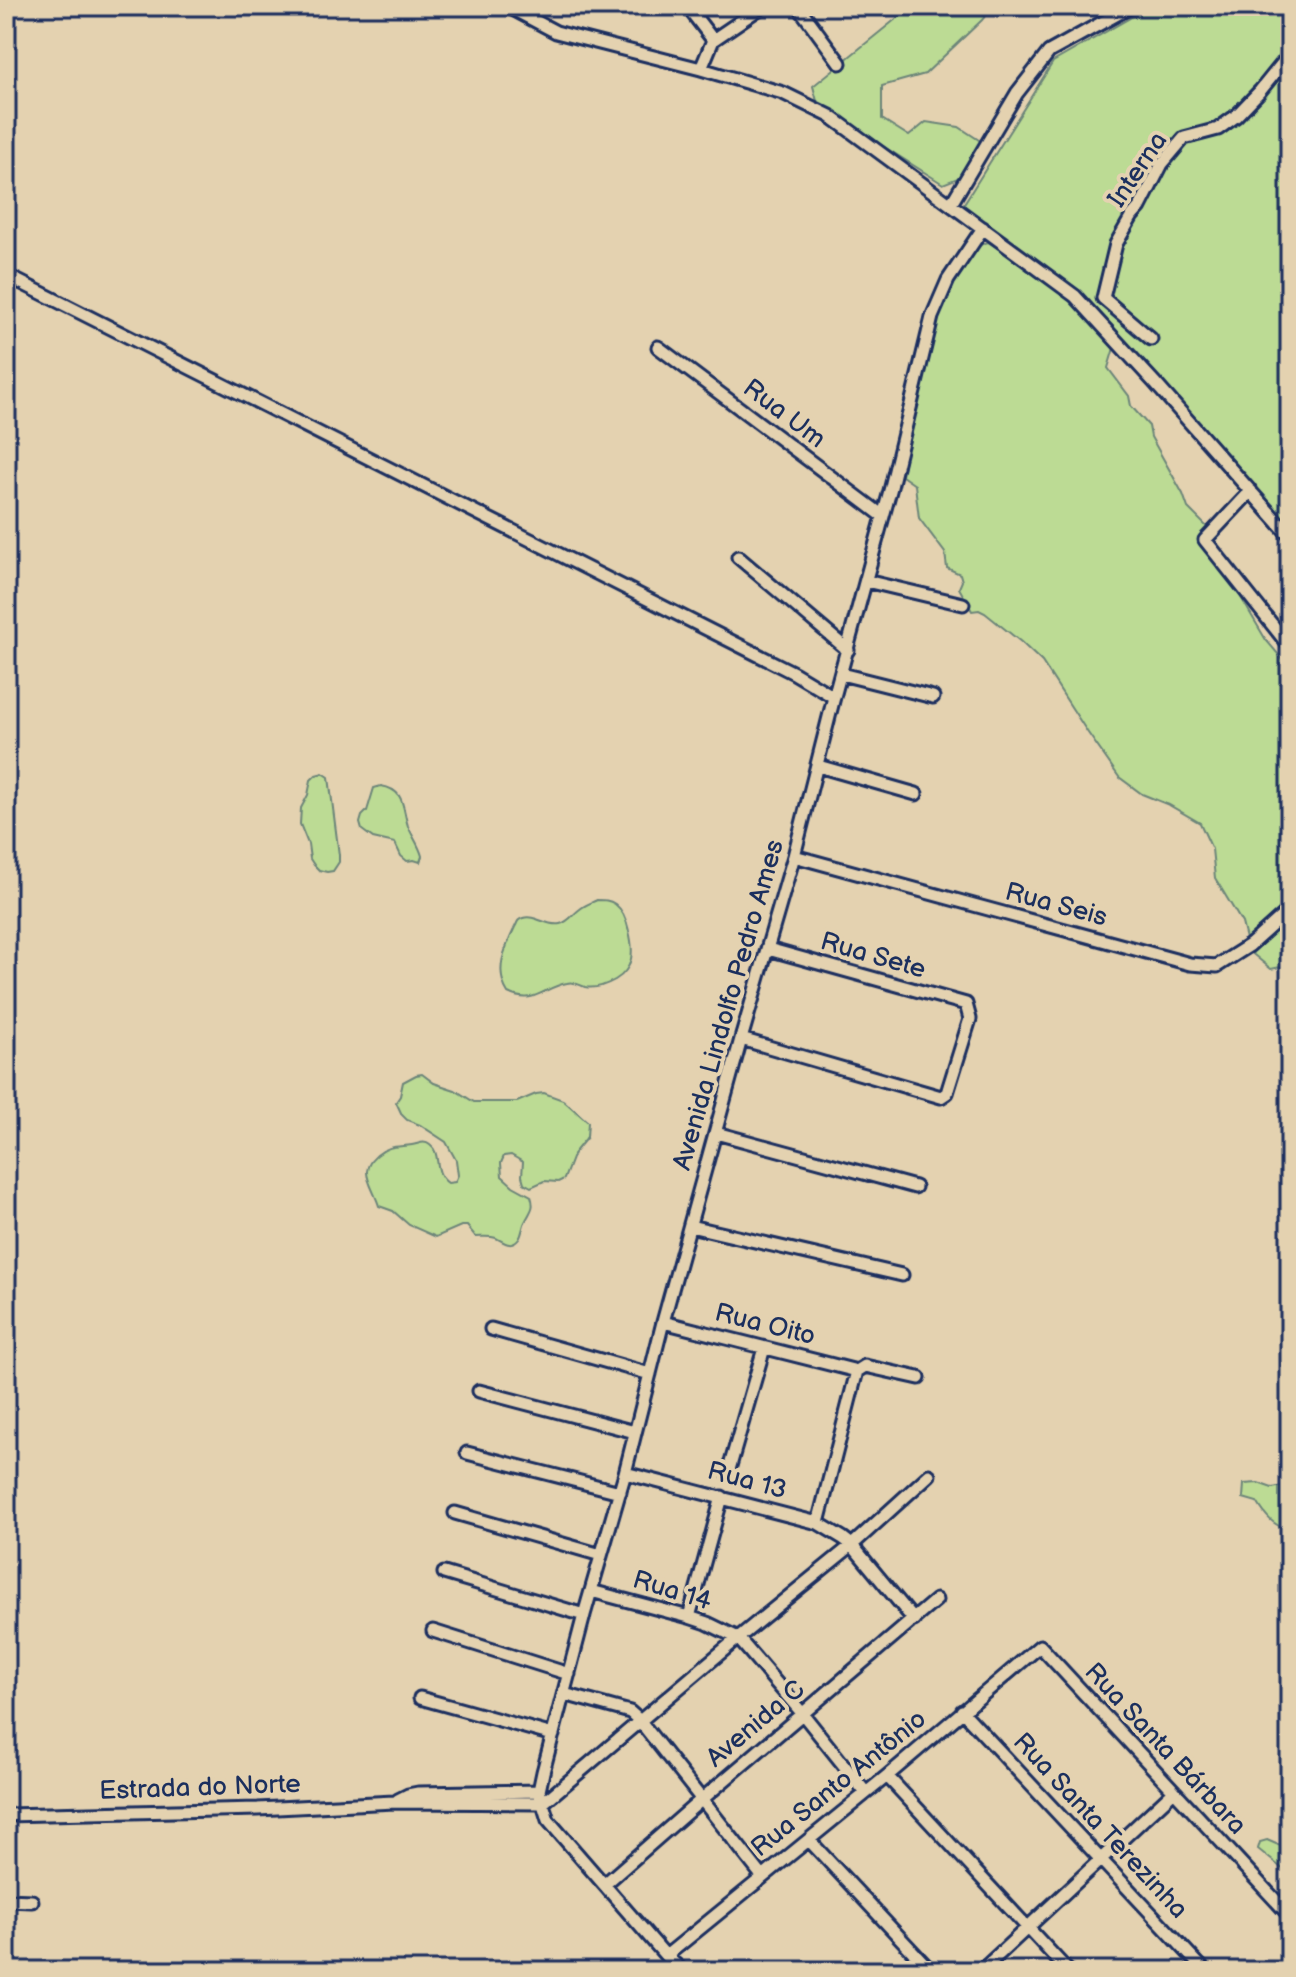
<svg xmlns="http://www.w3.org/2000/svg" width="1296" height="1977" font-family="'Balsamiq Sans',sans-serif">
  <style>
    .green { fill: #bcdb94; stroke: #6c8579; stroke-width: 2 }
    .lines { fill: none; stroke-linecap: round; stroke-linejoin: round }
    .minor-casing { stroke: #1b2f5e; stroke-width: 17 }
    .minor { stroke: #e4d2b0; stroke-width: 11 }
    .labels { text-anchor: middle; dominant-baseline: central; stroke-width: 8; stroke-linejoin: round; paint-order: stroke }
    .street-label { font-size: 26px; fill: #1b2f5e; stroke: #e4d2b0 }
  </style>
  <rect width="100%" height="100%" fill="#e4d2b0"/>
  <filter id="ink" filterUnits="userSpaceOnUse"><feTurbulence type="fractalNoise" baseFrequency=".0125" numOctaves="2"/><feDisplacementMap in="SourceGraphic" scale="16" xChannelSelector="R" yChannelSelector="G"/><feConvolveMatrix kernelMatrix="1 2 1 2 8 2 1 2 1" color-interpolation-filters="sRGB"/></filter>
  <g filter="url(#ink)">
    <path class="green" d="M912,6h81l-11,14 -57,54 -43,12v33l27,17 17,-14 33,5 23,15 -19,34 -20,8 -125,-79 -5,-19z
      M1151,6h139v527l-213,-238 -114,-90 90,-143z
      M988,242c47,29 93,61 126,106l-6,20 21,28 2,10 18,20 2,11 32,57 5,14 22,22 -10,11 23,26 43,73 24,28v297l-19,4 -22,-18 -7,-28 -27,-45 -3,-29 -12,-26 -31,-18 -27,-11 -23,-17 -31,-44 -46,-71 -21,-20 -36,-29 -6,-3 -7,1 -13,-23 3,-7 -2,-7 -13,-6 -2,-15 -26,-35 -4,-33 -13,-9 7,-43 32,-130 17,-36 16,-20z
      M323,773l6,4 10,78v7l-6,9 -6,1 -8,-2 -5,-5 -4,-6 -2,-15 -8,-20 1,-16 7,-13 3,-15 5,-5z
      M381,786c25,4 21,22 27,40 4,10 11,19 14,30l-2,6 -6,-2 -7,1 -6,-5 -6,-13 -22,-5 -11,-8 -2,-7 2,-7 5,-5 7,-23z
      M597,900c7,0 12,0 18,4 8,6 12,18 14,27 5,20 5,38 -14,49 -9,5 -20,9 -30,7 -6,-2 -11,-6 -18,-4 -24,4 -32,23 -59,10 -14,-22 -3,-45 7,-66 3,-5 2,-7 8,-9 12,-4 24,9 37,6 9,-2 13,-10 20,-15 5,-4 11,-6 17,-9z
      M422,1074l12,9 21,7 19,12h43l19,-8 8,-1 19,7 25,22 -1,15 -13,16 -10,26 -6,3 -14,-1 -13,6 -7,-4 -2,-7 1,-14 -12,-7 -7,1 -3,7 1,13 11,10 18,10c4,12 0,14 -5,24 -4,6 -3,13 -7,19 -8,10 -15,3 -23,-1 -6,-2 -13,-1 -20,-1l-9,-11h-6l-25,11 -27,-12 -16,-14 -14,-5c-3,-11 -13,-26 -12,-35 1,-8 5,-11 10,-16 12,-10 20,-8 35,-10 7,-1 12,-5 18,0 12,9 2,26 18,38l7,-1 3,-7 -2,-15 -10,-18 -26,-17 -13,-5 -5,-5 -6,-13 4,-6 3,-14 13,-7z
      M1258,1483l14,5 18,-3v46c-17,-6 -24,-14 -33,-29l-14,-4 1,-14z
      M1267,1840l23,10v25l-32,-26 2,-7z"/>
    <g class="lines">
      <defs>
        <path id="minor" d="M507,6l49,26 145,37 82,24 47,23 245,180 80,87 135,153
          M687,6l26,34
          M798,6l42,57
          M701,69l12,-29 50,-34
          M951,204l66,-111 32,-41 83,-46
          M6,275l788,398 40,24
          M1151,339l-48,-41 13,-54 16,-28 8,-9 22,-43 22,-26 34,-9 18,-13 24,-25 30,-37
          M658,347l225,169
          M1251,491l-46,49 85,107
          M738,557l110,93
          M866,581l97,23
          M841,674l92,23
          M818,766l98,28
          M794,856l396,108 27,2 33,-21 40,-36
          M741,1039l200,58 6,-4 23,-74 -4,-15 -198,-55
          M716,1133l199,54
          M690,1226l212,49
          M663,1322l194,49
          M491,1329l159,45
          M857,1371l8,-5 54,12
          M479,1391l156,41
          M467,1453l153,39
          M625,1473l193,50 25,15 9,7 62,75
          M728,1473l36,-125
          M455,1513l146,42
          M818,1523l39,-152
          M444,1573l140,42
          M591,1591l98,26 18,6 31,15 64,75 64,80
          M689,1617l33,-120
          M433,1631l136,43
          M564,1694l66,18 10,9 122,155
          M420,1698l133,37
          M962,1711l243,260
          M887,1776l181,195
          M398,1800l10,-5 10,-2 121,-2
          M543,1803l195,-165 114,-93 77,-70
          M6,1815l252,-6 136,-7 149,1
          M809,1840l122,131
          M605,1884l96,-84 235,-200
          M6,1900l26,1
          M666,1956l221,-180 153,-130 250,270
          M683,1971l-17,-15 -118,-136 -9,-29 4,-19 41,-157 41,-142 38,-151 78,-283 53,-183 40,-159 57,-210 41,-170 16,-37 35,-52
          M981,1971l193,-180
          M1281,1971l9,-7"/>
      </defs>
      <use href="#minor" class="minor-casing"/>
      <use href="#minor" class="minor"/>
    </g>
  </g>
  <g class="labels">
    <g class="street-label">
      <text transform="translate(1138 170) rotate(-56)">Interna</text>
      <text transform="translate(784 414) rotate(37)">Rua Um</text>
      <text transform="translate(1056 905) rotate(15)">Rua Seis</text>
      <text transform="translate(873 956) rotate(16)">Rua Sete</text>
      <text transform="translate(729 1005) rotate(-74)">Avenida Lindolfo Pedro Ames</text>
      <text transform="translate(765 1325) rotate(14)">Rua Oito</text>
      <text transform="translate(747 1481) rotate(15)">Rua 13</text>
      <text transform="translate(672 1591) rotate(17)">Rua 14</text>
      <text transform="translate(756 1724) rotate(-40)">Avenida C</text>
      <text transform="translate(1165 1749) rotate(47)">Rua Santa Bárbara</text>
      <text transform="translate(839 1784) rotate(-39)">Rua Santo Antônio</text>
      <text transform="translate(200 1788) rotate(-2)">Estrada do Norte</text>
      <text transform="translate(1100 1826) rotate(47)">Rua Santa Terezinha</text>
    </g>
  </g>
  <rect width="1296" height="1977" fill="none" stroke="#e4d2b0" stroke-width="32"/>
  <rect x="16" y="16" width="1264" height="1945" fill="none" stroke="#1b2f5e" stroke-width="3" filter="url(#ink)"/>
</svg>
